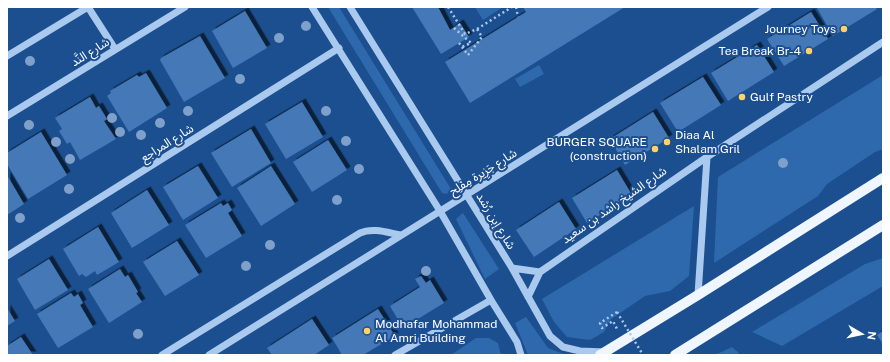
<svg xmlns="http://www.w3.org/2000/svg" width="890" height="362" font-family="'Public Sans','Noto Sans Arabic',sans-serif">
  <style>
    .green { fill: #2e69ad }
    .building { fill: #4478b7; filter: url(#shadow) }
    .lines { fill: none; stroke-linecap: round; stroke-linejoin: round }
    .path { stroke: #a9c9ee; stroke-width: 2.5; stroke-dasharray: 2 3; stroke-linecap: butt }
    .minor { stroke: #a9c9ee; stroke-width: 7 }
    .major { stroke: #f0f6ff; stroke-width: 10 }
    .path-bridge { stroke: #a9c9ee; stroke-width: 2.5; stroke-dasharray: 2 3; stroke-linecap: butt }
    .tree { fill: #7ea0ca }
    .poi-dot { fill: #ffd166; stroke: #1b4f8f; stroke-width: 1.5 }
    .labels { text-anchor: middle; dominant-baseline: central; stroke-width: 4; stroke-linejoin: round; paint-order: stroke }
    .poi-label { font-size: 12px; fill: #fff; stroke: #1b4f8f; text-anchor: end }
    .street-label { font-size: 12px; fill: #fff; stroke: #1b4f8f }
  </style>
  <defs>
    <filter id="shadow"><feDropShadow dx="3.5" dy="-3.5" stdDeviation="0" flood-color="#0009"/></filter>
  </defs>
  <rect width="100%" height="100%" fill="#1b4f8f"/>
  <path class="green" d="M328,7h11l112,182 -4,5 -5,-1z
    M475,7h28l-20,13z
    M539,65l5,9 -24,13 -5,-8z
    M883,75v74l-8,3 -48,32 -9,12 -104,67 4,-86z
    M694,206l-5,70 -19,15 -25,5 -35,24 -6,12 -14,8 -23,-3 -13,-15 -12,-23z
    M463,213l36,56 -14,10 -29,-60z
    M883,258v28l-101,60 -30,-14 113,-68z
    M526,317l22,31 18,7h-38l-13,-32z
    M476,338h13l9,5 3,12h-50z
    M732,347l7,6 -2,2h-22z"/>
  <path class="building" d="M412,7h26l12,23 10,-7 9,14 -28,17z
    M523,7h102l-155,96 -25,-41 81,-50z
    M818,7h57l2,2 -44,27 -16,-28z
    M245,11l22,37 -34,20 -21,-37z
    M811,12l17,27 -44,27 -17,-27z
    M200,36l25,42 -41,24 -24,-42 1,-2z
    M757,45l17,27 -46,29 -17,-28z
    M146,73l21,35 -38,24 -22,-36 4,-3 -1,-2 27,-16 2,2z
    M703,77l18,28 -43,27 -18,-29z
    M90,97l6,11 3,-2 8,13 -3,2 12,18 -36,21 -10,-18 -3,2 -8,-13 3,-2 -7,-11z
    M302,102l21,35 -37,22 -21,-35z
    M653,112l16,26 -44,27 -15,-26z
    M251,129l20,34 -39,24 -21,-34z
    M41,132l26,43 -39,24 -21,-35v-11z
    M328,140l19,30 -35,22 -19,-30z
    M198,166l20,32 -35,22 -20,-33z
    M271,166l24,38 -34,22 -24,-38z
    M617,170l15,25 -45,28 -15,-25z
    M7,175l17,29 -17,11z
    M147,190l22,35 -37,23 -21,-35z
    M559,202l17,27 -42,28 -18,-27z
    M221,203l2,3 5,-3 4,7 -4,3 14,23 -36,22 -21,-33z
    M98,227l21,35 -22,13 -2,-4 -9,6 -4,-3 -3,2 -16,-27z
    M177,241l22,34 -34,21 -22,-34z
    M49,259l19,31 -33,20 -18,-31z
    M120,269l5,8 3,-2 10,17 -2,1 6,9 -33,21 -21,-34z
    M421,276l5,7 4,-3 14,23 -41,25 -13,-22 30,-19 -5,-8z
    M71,293l3,4 4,-3 5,9 -3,2 13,22 -35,21 -21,-34z
    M7,308l8,13 -8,5z
    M378,309l17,27 -32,19h-21l-10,-17z
    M312,319l17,26 -15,10h-42l-5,-7z
    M883,331v13l-6,-9z
    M21,337l12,18h-26v-9z"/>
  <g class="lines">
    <path class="path" d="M448,7l17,27 12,-5 35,-22
      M516,7l2,10
      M454,28l17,15 -9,4
      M459,43l9,12 14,-18 -5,-8
      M617,312l-17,11 2,5 11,-7 5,10"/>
    <path class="minor" d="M88,7l27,42
      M312,7l128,204 51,89 26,42 4,13
      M350,7l162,261 38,68 13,11 17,4 25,1
      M7,56l81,-49
      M7,116l178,-109
      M7,256l332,-208
      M512,268l28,4
      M698,295l9,-138
      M528,297l12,-25 167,-115 176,-115
      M162,355l198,-122c13,-6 29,0 41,2
      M209,355l559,-348
      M395,355l96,-55"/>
    <path class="major" d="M600,355l98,-60 185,-117
      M675,355l208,-130"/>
    <path class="path-bridge" d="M617,312l26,43"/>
  </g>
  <g class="tree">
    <circle cx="306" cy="26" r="5"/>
    <circle cx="279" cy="38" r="5"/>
    <circle cx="30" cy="61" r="5"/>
    <circle cx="240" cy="79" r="5"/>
    <circle cx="188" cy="111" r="5"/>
    <circle cx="326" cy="111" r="5"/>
    <circle cx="112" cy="118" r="5"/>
    <circle cx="160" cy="123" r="5"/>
    <circle cx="29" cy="125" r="5"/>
    <circle cx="120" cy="132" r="5"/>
    <circle cx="141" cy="135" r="5"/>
    <circle cx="346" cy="141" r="5"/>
    <circle cx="56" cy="142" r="5"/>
    <circle cx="70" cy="159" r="5"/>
    <circle cx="783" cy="163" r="5"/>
    <circle cx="359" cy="169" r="5"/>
    <circle cx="69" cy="189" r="5"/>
    <circle cx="337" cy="200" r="5"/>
    <circle cx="20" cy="218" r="5"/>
    <circle cx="270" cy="245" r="5"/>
    <circle cx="246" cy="266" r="5"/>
    <circle cx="426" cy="271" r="5"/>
    <circle cx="138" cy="334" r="5"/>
  </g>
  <g class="poi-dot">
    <circle cx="844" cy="29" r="4"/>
    <circle cx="809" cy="51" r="4"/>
    <circle cx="742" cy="97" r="4"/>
    <circle cx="667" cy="142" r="4"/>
    <circle cx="655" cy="149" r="4"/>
    <circle cx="367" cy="331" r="4"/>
  </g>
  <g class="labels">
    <g class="poi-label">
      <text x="836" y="29">Journey Toys</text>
      <text x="801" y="51">Tea Break Br-4</text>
      <text x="750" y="97" text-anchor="start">Gulf Pastry</text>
      <text x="675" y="135" text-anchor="start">Diaa Al<tspan x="675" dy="14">Shalam Gril</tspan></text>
      <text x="647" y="142">BURGER SQUARE<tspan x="647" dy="14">(construction)</tspan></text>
      <text x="375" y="324" text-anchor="start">Modhafar Mohammad<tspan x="375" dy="14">Al Amri Building</tspan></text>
    </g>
    <g class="street-label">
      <text transform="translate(90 52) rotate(-32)">شارع النَّد</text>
      <text transform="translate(167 143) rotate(-32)">شارع المراجع</text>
      <text transform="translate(483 172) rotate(-32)">شارع جَزِيرة مِفلِح</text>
      <text transform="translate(614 205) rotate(-35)">شارع الشيخ راشد بن سعيد</text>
      <text transform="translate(496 221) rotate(59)">شارع إبن رُشد</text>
    </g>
  </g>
  <rect width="890" height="362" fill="none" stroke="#ffffff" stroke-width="16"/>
  <g transform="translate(862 334) rotate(99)" stroke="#1b4f8f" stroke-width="3" paint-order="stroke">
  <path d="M0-3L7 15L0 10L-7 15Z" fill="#ffffff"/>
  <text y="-6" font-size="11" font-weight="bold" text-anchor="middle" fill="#ffffff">N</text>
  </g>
</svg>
